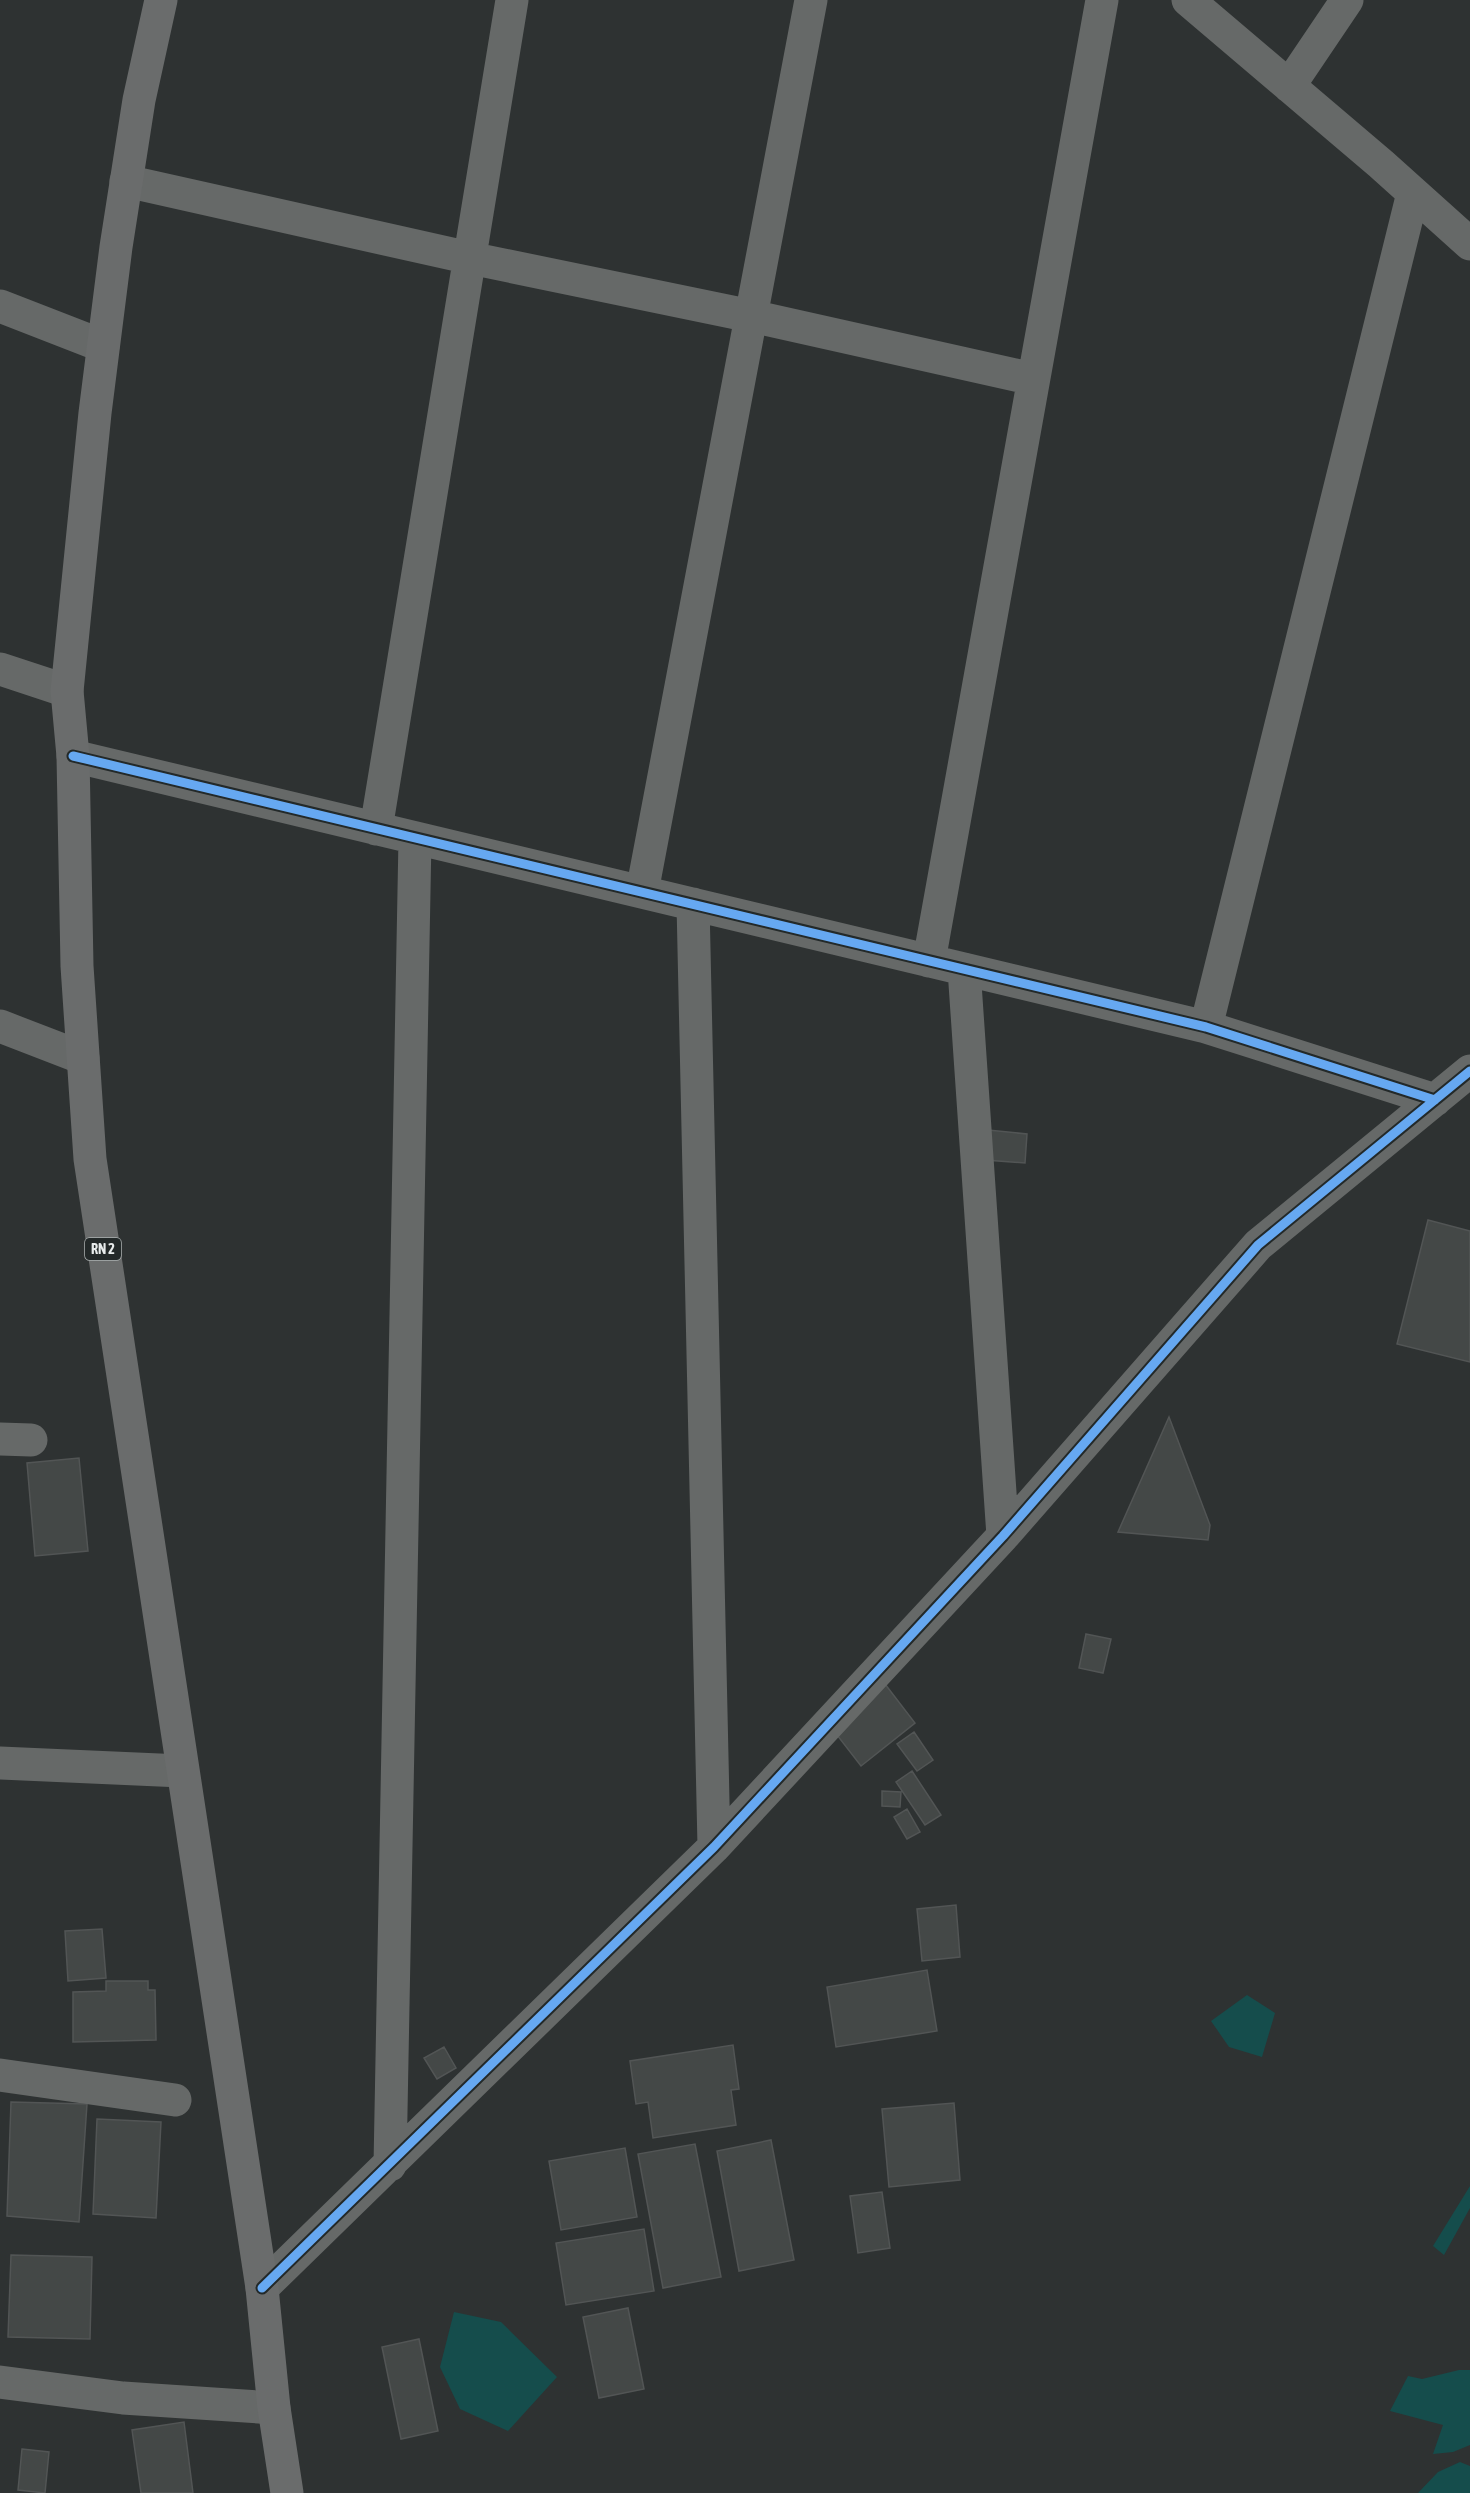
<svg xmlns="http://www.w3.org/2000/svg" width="1470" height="2493" font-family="'Asap Condensed',sans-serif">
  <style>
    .green { fill: #154d4c }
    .building { fill: #444847; stroke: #525555; stroke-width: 1.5 }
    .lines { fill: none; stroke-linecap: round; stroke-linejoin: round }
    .minor { stroke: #666968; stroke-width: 33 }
    .trunk { stroke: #6a6c6c; stroke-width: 33 }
    .cycleway-casing { stroke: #232929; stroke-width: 13 }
    .cycleway { stroke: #66a8f1; stroke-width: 9 }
    .labels { text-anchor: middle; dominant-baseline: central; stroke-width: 5; stroke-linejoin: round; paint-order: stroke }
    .shield { fill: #232929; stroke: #acb1b1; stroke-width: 1.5 }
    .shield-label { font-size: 14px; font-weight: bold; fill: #e7ebeb }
  </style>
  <rect width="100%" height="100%" fill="#2e3232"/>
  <path class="green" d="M1247,1995l28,18 -13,44 -33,-10 -18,-26z
    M1470,2186v22l-26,47 -11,-9z
    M454,2312l47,10 56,55 -49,54 -48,-22 -20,-42z
    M1459,2370h11v75l-17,7 -20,2 10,-29 -53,-14 18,-35 14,3z
    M1460,2462l10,4v27h-52l20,-21z"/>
  <path class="building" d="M988,1130l39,4 -2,29 -40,-3z
    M1428,1220l42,11v131l-73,-18z
    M1169,1417l41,108 -2,15 -90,-8z
    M79,1458l9,93 -53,5 -8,-93z
    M1086,1634l25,5 -8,34 -24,-5z
    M885,1684l30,39 -54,43 -31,-40z
    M914,1732l19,28 -16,11 -20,-27z
    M912,1771l29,44 -16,10 -29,-43z
    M882,1791l19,1 -1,15 -18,-1z
    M907,1809l13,23 -13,7 -13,-22z
    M956,1905l4,52 -38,4 -5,-52z
    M102,1929l4,49 -38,3 -3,-50z
    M927,1970l10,61 -101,16 -9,-60z
    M106,1981h42v9h7l1,50 -83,2v-50l33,-1z
    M733,2045l6,44 -8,1 5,35 -83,13 -5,-36 -12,2 -6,-43z
    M444,2047l12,21 -19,11 -13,-21z
    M11,2102l76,2 -8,118 -72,-6z
    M954,2103l6,77 -71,7 -7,-78z
    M97,2119l64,3 -5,96 -63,-4z
    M771,2140l23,120 -55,11 -22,-120z
    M695,2144l26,133 -58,11 -25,-134z
    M625,2148l12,69 -76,13 -12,-69z
    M882,2192l8,56 -32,5 -8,-57z
    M644,2229l10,62 -88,14 -10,-62z
    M11,2255l81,2 -2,82 -82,-2z
    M628,2308l16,81 -45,9 -16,-81z
    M419,2339l19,92 -37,8 -19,-92z
    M184,2422l9,71h-52l-9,-63z
    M22,2449l27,3 -4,41 -27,-3z"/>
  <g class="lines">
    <path class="minor" d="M1188,0l193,164 89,80
      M1289,86l58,-86
      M126,181l344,77 281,58 282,63
      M0,306l103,40
      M0,669l67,22
      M73,756l1133,271 229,73
      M376,829l136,-829
      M642,892l169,-892
      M693,904l21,943
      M929,961l173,-961
      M964,969l39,567
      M0,1026l83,32
      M1206,1027l207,-834
      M0,1439l31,1
      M0,1763l182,8
      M0,2075l175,25
      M390,2165l25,-1327
      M262,2288l452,-441 289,-311 255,-291 212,-174
      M0,2382l123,16 151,10"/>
    <path class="trunk" d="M161,0l-22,100 -23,147 -21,166 -28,278 6,65 4,210 13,193 172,1129 12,120 13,85"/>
    <defs>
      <path id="cycleway" d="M73,756l1133,271 229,73
        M262,2288l452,-441 289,-311 255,-291 212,-174"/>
    </defs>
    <use href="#cycleway" class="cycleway-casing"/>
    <use href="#cycleway" class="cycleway"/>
  </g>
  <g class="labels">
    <rect class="shield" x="85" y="1238" width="36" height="22" rx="4.5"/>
    <g class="shield-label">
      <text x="103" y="1249">RN 2</text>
    </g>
  </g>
</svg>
